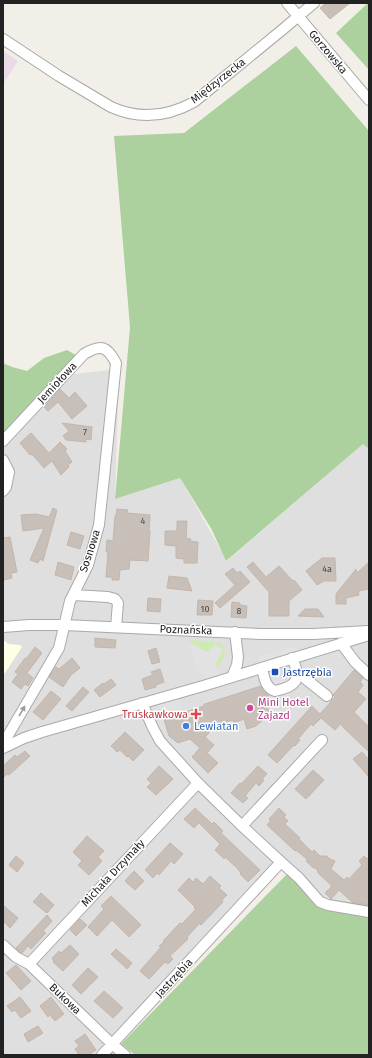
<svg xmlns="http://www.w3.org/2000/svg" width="372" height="1058" font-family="'Fira Sans',sans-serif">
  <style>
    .residential { fill: #e0dfdf }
    .industrial { fill: #ebdbe8 }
    .education { fill: #ffffe5 }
    .grass { fill: #cdebb0 }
    .forest { fill: #add19e }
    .parking { fill: #e2e2e2 }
    .building { fill: #c7bfb8; stroke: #c4b6ab }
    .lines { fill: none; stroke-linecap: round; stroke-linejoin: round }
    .minor-casing { stroke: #a9a9a9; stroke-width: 12 }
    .minor { stroke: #fff; stroke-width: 10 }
    .oneway { fill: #9c9c9c }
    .transit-dot { fill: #1a4fb4; stroke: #fff; stroke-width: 1.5 }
    .hotel-dot { fill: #d1479c; stroke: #fff; stroke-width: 1.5 }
    .health-dot { fill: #e0444e; stroke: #fff; stroke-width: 1.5 }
    .shop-dot { fill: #3f7fe0; stroke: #fff; stroke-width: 1.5 }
    .labels { text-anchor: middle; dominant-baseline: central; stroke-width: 3; stroke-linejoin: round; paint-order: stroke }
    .number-label { font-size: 9px; fill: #4b4948 }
    .street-label { font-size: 11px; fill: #222; stroke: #fff }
    .transit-label { font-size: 11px; fill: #164399; stroke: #fff; text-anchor: start }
    .hotel-label { font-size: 11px; fill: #b23c85; stroke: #fff; text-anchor: start }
    .health-label { font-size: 11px; fill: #be3a42; stroke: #fff; text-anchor: end }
    .shop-label { font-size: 11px; fill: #366cbe; stroke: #fff; text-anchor: start }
  </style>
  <rect width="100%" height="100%" fill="#f2efe9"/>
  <path class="residential" d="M119,369l-4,130 65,-21 47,83 137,-118 5,6v459l-41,-3 -47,-43 -169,182 13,11h-122v-611l71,-70z"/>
  <path class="industrial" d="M3,51l15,10 -15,23z"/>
  <path class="education" d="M3,640l6,4 11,1 2,2 -19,29z"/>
  <path class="grass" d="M191,640l29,3c10,7 2,18 -3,25l-1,-5 7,-13 -15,3 -17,-10z"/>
  <path class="forest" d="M368,3h1v67l-33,-37z
    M296,46l73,85v318l-6,-5 -137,117 -14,-31 -32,-52 -65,21 15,-172 -16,-191 70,-3z
    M67,350l14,8 -78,84v-79l9,4 15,4 17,-13z
    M289,872l31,26 49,7v150h-234l-14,-11z"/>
  <path class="parking" d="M191,643l17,10 7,-9 8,6 -7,12v8l10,9 -23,7 2,-7 -1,-3 -10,-7 3,-4 -4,-3 2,-5 -4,-3 1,-3 -4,-3z
    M295,646l4,10 -38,12 -3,-11z
    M287,673l2,5h4l1,-2 7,8 -26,26 -8,-30z
    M178,693l4,14 -20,6 -6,-14z"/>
  <path class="building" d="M326,3h24l-20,16 -10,-11z
    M60,389l9,9 6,-6 12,14 -15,13 -14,-17 -10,9 -4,-4z
    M62,423l30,4 -1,13 -5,-1v3l-20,-2 -3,-4 6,-5z
    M31,433l18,20 11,-11 7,7 -2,2 7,11 -4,3 1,2 -8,8 -9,-14 -8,7 -12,-14 -2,1 -10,-12z
    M53,508l4,2 -14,51 -3,-2 -2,4 -8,-3 14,-32 -21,3 -2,-16 15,-1 13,3z
    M117,509l11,1 -1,3 23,2 -1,16h1l-2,30 -18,-1 -1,9 -9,1 -1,10h-7v-3h-6l2,-25h-2l1,-12 6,1 2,-25h1z
    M177,521h10l-1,17 5,1 -1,2 8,1 -1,21h-13v-4l-8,-1v-12l-11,-1v-14h12z
    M71,532l13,4 -4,13 -13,-4z
    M10,537l7,35 -6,1 1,5 -8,2 -1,-5v-37z
    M322,558h13l1,23h-12l-7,4 -11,-14z
    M58,562l16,5 -3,13 -16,-5z
    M253,562l13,15 13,-11 14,15 1,-1 8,10 -13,11v15h-20v-24l-22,-25z
    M369,562v27l-11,2 1,4 -13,3v6h-10v-10l20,-25 1,4z
    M233,568l4,5 3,-2 10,11 -30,26 -5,-5 20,-18 -10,-11z
    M169,576l18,2 5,13 -25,-3z
    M148,598l13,1 -1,13 -13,-1z
    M198,600l15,1 -1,14h-15z
    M232,602l8,1v2l7,1 -1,12 -15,-1z
    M305,609h13l6,8 -26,-1z
    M95,638l21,2 -1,8 -20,-1z
    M35,647l7,6 -15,20 6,5 -5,8 -3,-2 -4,5 -9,-7 6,-8 -3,-2 10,-14 1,1z
    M156,648l4,14 -8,2 -4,-13z
    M72,658l8,10 -9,7 -8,12 -14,-10 7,-10 3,2z
    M160,669l4,13 -8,3v2l-11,3 -3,-11 11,-4 -2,-3z
    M354,670l9,8 -3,4 3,3 -5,7 8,7 -12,13 15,15v25l-26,-25 -3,-3 -5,6 -14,-12 -8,8 -2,-2 -13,15 2,1 -5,6 -1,-1 -17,18 -9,-8 44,-49 8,8 15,-17 -2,-2z
    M111,679l5,6 -16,12 -6,-7 9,-7 1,1z
    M261,686l2,5 6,5 -3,7 4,11 -14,12 -9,3 -3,-10 -10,4 -1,-3 -26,8 2,5 -4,4 9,8 -7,8 11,10 -10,10 -16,-16 8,-9 -10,-9 -12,4 -9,-7 -5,-17 40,-13v-2l5,-1h-1z
    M83,687l6,5 -17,19 -6,-5z
    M51,691l10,8 -18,21 -10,-8z
    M125,732l19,18 -11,11 -5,-5 -1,1 -7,-7 -3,2 -6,-6z
    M25,751l5,5 -21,19 -2,-1 -4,4v-12l12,-11 2,2z
    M362,752l7,8 -1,16 -15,-17z
    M159,766l14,13 -17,16 -9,-8 4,-4 -4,-4z
    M258,766l9,8 -5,5 2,1 -5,6 -3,-3 -11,13 3,2 -5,5 -12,-10 9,-10 1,1z
    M313,770l11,10 -18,19 -11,-10z
    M195,808l17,16 2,-2 9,9 -2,2 39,37 -12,12 -8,-8 1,-1 -4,-5 -12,-11 -1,2 -9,-9 5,-6 -21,-21 -5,5 -10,-9z
    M279,808l7,7 -2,2 4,4 -3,3 15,14 -1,1 13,13 2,-2 6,6h7l3,3 5,2 -4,8 13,11 3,-3 2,2 13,-14 -3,-4 5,-5 3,3 2,-2v48l-17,-3 -13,-12 -8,9 -6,-6 7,-7 -14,-13 -1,-4 -5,-2 -6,-6 2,-1 -12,-10 -1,1 -28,-26 4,-5 -2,-1z
    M87,836l17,15 -6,6 4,4 -13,14 -11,-10 4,-4 -9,-9z
    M170,843l13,11 -9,10 -3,-3 -12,14 -2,-2 -4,5 -8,-8z
    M16,856l8,7 -7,9 -8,-7z
    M134,871l10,10 -9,9 -10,-9z
    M210,876l11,10 -2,2 8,7 -5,5 1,2 -22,23 -1,-2 -13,14 1,2 -18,17 3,3 -5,5 -3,-2 -16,17 -9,-8 21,-24 -2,-1 5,-4 -1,-1 17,-18 2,1 14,-15 -2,-1 1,-1 -17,-17 11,-12 4,4 3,-4 7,6z
    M41,893l13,12 -7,8 -14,-11z
    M111,896l30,29 -12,12 -17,-17 -15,16 -9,-9 16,-18 -3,-3z
    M3,905l15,13 -8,10 -7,-7z
    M47,915l5,6 -9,10 3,2 -15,16 -3,-3 -6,7 -2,-1 -4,-4z
    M80,919l7,6 -11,11 -6,-6z
    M70,945l9,9 -16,17 -10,-9 1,-1 -2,-3 7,-7 2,2z
    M116,949l16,14 -5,6 -16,-15z
    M16,965l15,16 -10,9 -15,-17z
    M88,968l10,9 -17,17 -9,-9z
    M104,991l19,17 -10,10 -19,-17z
    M20,997l11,14 -10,7 -6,-8 -3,2 -5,-6z
    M51,997l13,17 -9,7 -5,-6 -2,2 -8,-11z
    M38,1026l5,7 -15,9 -4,-8z
    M85,1034l11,16 -8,5h-9l-4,-6 4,-3 -4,-5z"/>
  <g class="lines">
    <defs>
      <path id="minor" d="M287,3l82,97
        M3,39l56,37 52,31c29,13 56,10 83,-5l88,-72 32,-27
        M3,441l81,-87c17,-10 23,-8 32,9l-17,162 -11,40 -18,36 -11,47 -56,96
        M3,460l6,12 -3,15 -3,4
        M73,595l35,2 7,2 3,4 -2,24
        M3,627l26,-2h35l198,9h51l56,-3
        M341,643l14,19 14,13
        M262,668c2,8 3,20 13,23 8,-2 23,-5 22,-17 0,-5 -3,-11 -5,-16
        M297,672l30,24
        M232,677l5,-12 1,-8 -3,-25
        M3,748l21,-10 18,-6 161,-46 166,-51
        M242,826l80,-86
        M281,862l18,16 21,24 8,3 41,7
        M3,945l13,12 13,7 83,80 13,11
        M29,964l169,-181
        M102,1055l179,-193 -39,-36 -44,-43 -38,-42 -7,-13 -11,-25"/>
    </defs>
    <use href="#minor" class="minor-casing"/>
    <use href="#minor" class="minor"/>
  </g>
  <defs><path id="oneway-solid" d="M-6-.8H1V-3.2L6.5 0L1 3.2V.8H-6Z"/></defs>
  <use class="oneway" href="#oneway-solid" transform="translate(22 711) rotate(-60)"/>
  <rect class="transit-dot" x="271" y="668" width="8" height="8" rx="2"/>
  <circle class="hotel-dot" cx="250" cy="708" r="4"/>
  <path class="health-dot" d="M194 708h4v4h4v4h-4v4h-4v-4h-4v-4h4z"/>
  <circle class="shop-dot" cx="186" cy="726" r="4"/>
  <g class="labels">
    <g class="number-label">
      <text x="85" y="432">7</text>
      <text x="143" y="521">4</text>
      <text x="327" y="569">4a</text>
      <text x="205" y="609">10</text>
      <text x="239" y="611">8</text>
    </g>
    <g class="street-label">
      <text transform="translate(328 52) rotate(50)">Gorzowska</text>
      <text transform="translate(218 81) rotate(-38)">Międzyrzecka</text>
      <text transform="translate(57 383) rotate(-47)">Jemiołowa</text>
      <text transform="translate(90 551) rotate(-72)">Sosnowa</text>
      <text transform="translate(186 630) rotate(2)">Poznańska</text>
      <text transform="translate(113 873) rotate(-47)">Michała Drzymały</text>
      <text transform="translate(174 978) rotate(-47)">Jastrzębia</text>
      <text transform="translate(65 999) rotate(44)">Bukowa</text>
    </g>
    <g class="transit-label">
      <text x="283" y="672">Jastrzębia</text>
    </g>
    <g class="hotel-label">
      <text x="258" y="702">Mini Hotel<tspan x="258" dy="13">Zajazd</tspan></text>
    </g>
    <g class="health-label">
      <text x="188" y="714">Truskawkowa</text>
    </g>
    <g class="shop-label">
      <text x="194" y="726">Lewiatan</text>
    </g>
  </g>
  <rect width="372" height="1058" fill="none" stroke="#222222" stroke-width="8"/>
</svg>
